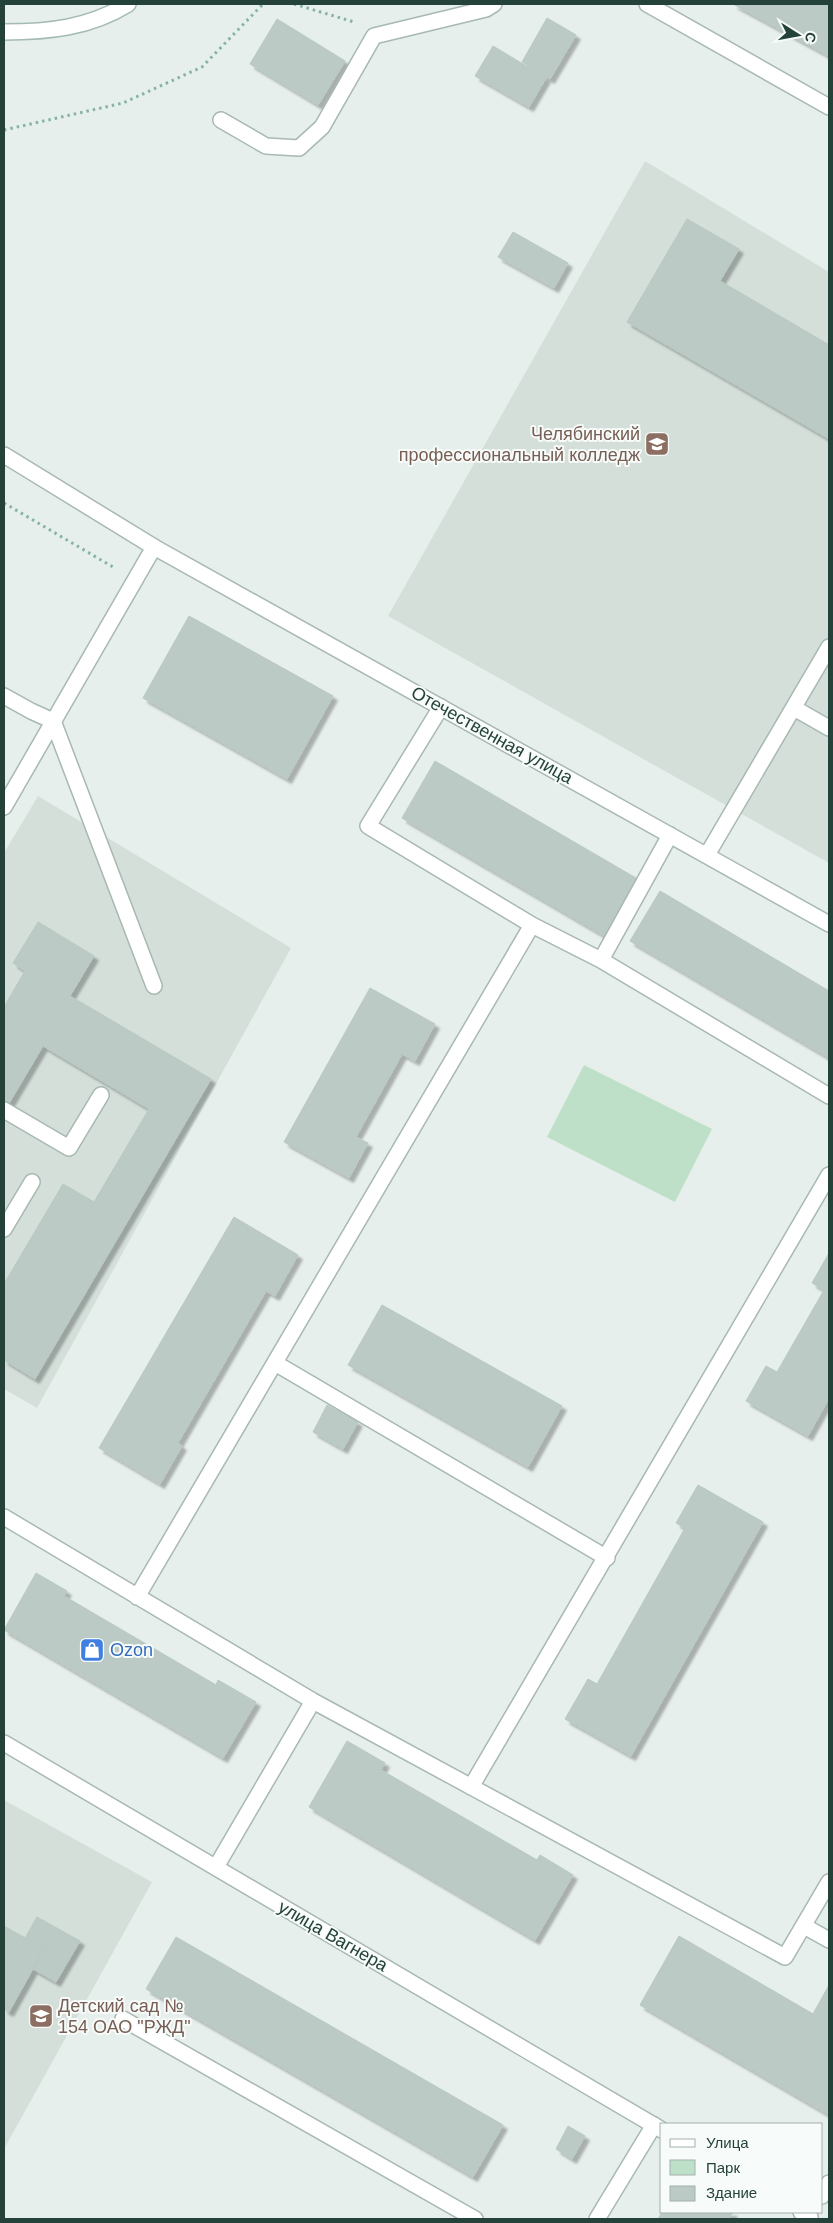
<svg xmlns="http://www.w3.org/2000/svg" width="833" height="2223" font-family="Arial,sans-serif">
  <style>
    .built { fill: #d4dfda }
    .green { fill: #bfe0c8 }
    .building { fill: #bbcac4; stroke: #b8c9c2; filter: url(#shadow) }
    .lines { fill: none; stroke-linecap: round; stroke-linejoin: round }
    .lane-casing { stroke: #a8b8b2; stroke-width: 18 }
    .street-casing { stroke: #a8b8b2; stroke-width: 18 }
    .secondary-casing { stroke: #a4bbb3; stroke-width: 18 }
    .path { stroke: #86b3a5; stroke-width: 3; stroke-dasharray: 2.5 4; stroke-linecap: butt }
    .lane { stroke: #fff; stroke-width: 15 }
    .street { stroke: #fff; stroke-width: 15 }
    .secondary { stroke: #fff; stroke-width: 15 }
    .labels { text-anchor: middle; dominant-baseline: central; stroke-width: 4; stroke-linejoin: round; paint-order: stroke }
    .education-label { font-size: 18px; fill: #785e54; stroke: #f7fbf9; text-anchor: end }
    .street-label { font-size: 18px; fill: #24423a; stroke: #f7fbf9 }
    .shop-label { font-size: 18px; fill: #366cbe; stroke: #f7fbf9; text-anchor: start }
  </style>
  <defs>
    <filter id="shadow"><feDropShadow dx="4.5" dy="4.5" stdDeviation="1" flood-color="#0004"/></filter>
  </defs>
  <rect width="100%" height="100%" fill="#e6efeb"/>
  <path class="built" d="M645,161l184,111v591l-441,-247z
    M38,796l253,152 -254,460 -33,-19v-536z
    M4,1800l148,82 -148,267z"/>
  <path class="green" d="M584,1065l128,64 -37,73 -128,-65z"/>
  <path class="building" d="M733,4h96v52z
    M547,18l29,17 -26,44 -28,-17z
    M277,19l68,42 -27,44 -68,-41z
    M493,46l53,32 -17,29 -54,-31z
    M687,219l52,30 -19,32 109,64v94l-202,-117z
    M513,232l55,31 -14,25 -56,-31z
    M189,616l144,80 -46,83 -144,-81z
    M435,761l206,120 -33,57 -206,-120z
    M660,891l169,100v67l-199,-117z
    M38,922l56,34 -24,40 141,83 -176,300 -31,-19v-76l59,-100 31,18 55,-93 -106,-63 -35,59 -4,-2v-96l21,-36 -12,-8z
    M370,988l65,36 -20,37 -13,-7 -46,83 12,6 -19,35 -65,-36z
    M234,1217l64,38 -23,41 -9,-5 -88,152 4,3 -22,38 -61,-36z
    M829,1253v145l-21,38 -62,-35 20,-35 11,6 47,-82 -12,-7z
    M382,1305l180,101 -34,61 -180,-102z
    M327,1405l31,17 -15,27 -30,-17z
    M698,1485l65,37 -132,234 -66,-37 23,-40 9,5 88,-156 -9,-5z
    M36,1573l31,18 -3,5 152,89 2,-5 38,22 -33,56 -219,-128z
    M347,1741l38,22 -4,7 156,90 3,-5 33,20 -38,65 -226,-133z
    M37,1917l43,24 -24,41 -23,-13 11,-20 -19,-11z
    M4,1926l40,23 -35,63 -5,-3z
    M679,1936l134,78 16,-29v130l-189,-110z
    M176,1937l327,188 -30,52 -327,-188z
    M568,2126l17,10 -13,23 -16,-10z
    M662,2212h71l-4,7h-71z"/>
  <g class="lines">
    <defs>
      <path id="lane" d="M647,4l182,103
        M221,120l45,26 33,2 23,-21 52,-91 112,-27 8,-5
        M4,455l150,92
        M4,696l27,15 22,10 101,265
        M441,707l-73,119 164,99 69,35 228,136
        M794,708l35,20
        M707,855l122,-208
        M601,960l69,-125
        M4,1110l65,38 32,-53
        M4,1229l28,-47
        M275,1363l332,195
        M4,1517l309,184 472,256 44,-75
        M137,1597l395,-672
        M471,1787l358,-612
        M216,1867l97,-166
        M804,1926l25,14
        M123,2019l352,200
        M822,2196l7,-13
        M597,2219l57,-94"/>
      <path id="street" d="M4,807l150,-260 675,377
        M4,1743l658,387
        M801,2212l9,5 -1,2"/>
      <path id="secondary" d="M4,32c44,0 85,-4 124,-28"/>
    </defs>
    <use href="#lane" class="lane-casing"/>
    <use href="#street" class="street-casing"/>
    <use href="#secondary" class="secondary-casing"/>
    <path class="path" d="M294,4l60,18
      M4,130l119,-27 79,-36 61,-63
      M4,503l109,64"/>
    <use href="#lane" class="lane"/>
    <use href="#street" class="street"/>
    <use href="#secondary" class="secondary"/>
  </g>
  <defs>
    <symbol id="university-square" viewBox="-11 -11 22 22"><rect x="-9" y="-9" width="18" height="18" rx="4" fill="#8d6e63" stroke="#f7fbf9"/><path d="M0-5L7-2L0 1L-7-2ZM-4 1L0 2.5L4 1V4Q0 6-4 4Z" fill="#fff"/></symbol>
    <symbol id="shop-square" viewBox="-11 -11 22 22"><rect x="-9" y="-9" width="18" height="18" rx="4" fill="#3f7fe0" stroke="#f7fbf9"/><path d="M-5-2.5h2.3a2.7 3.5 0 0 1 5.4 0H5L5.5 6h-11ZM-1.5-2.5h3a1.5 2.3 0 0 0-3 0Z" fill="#fff"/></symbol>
    <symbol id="school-square" viewBox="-11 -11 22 22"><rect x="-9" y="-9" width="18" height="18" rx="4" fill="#8d6e63" stroke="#f7fbf9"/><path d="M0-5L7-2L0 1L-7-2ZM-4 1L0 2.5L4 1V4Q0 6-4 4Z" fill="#fff"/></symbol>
  </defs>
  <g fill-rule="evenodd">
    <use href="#university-square" x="643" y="430" width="28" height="28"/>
    <use href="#shop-square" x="78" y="1636" width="28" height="28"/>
    <use href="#school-square" x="27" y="2002" width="28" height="28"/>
  </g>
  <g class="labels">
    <g class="education-label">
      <text x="640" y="434">Челябинский<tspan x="640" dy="21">профессиональный колледж</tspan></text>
      <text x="58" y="2006" text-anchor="start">Детский сад №<tspan x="58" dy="21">154 ОАО "РЖД"</tspan></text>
    </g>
    <g class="street-label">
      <text transform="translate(492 735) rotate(29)">Отечественная улица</text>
      <text transform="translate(333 1936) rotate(30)">улица Вагнера</text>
    </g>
    <g class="shop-label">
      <text x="110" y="1650">Ozon</text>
    </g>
  </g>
  <rect width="833" height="2223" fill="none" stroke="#24423a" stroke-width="10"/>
  <rect x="660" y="2123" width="162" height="90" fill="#f7fbf9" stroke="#a3b1ad"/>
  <rect x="670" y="2139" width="25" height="8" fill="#ffffff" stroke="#a3b1ad"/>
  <text x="706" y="2148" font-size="15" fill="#24423a">Улица</text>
  <rect x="670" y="2160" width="25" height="15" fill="#bfe0c8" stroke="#a3b1ad"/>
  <text x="706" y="2173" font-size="15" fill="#24423a">Парк</text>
  <rect x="670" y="2186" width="25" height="15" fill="#bbcac4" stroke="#a3b1ad"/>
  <text x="706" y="2198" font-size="15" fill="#24423a">Здание</text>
  <g transform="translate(798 35) rotate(101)" stroke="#f7fbf9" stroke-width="4" paint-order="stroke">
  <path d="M0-4L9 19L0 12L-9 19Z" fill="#24423a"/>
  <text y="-8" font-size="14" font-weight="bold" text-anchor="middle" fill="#24423a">С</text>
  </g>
</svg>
